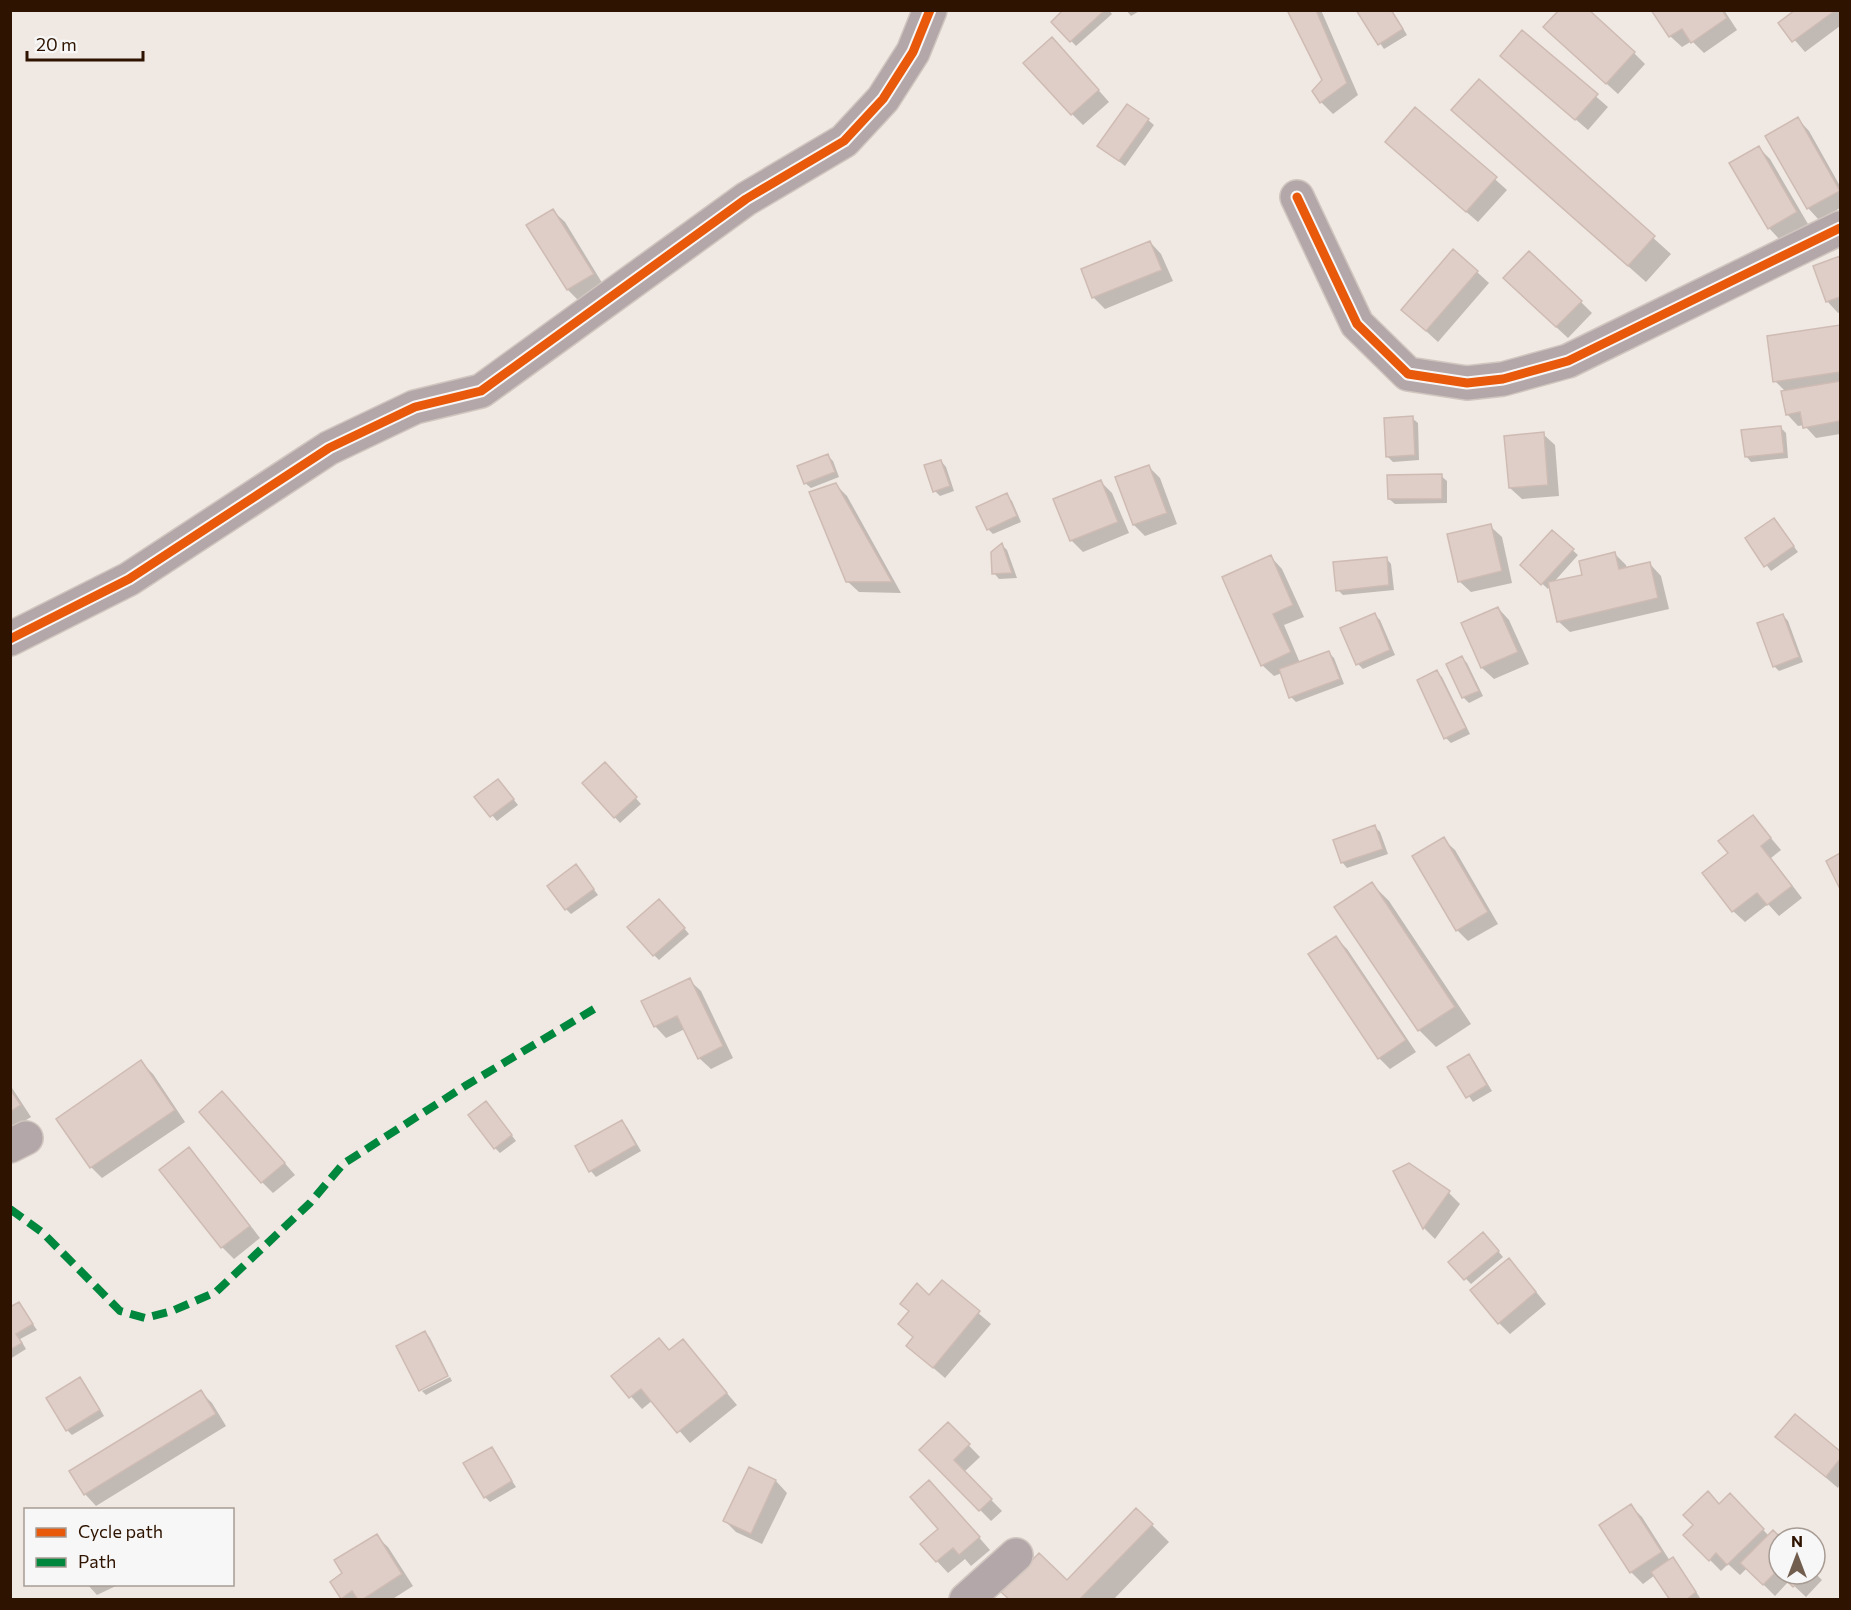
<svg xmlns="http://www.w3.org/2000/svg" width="1851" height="1610" font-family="Commissioner,sans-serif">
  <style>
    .shadow { fill: #0003 }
    .building { fill: #dfcec7; stroke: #cebbb3; stroke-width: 1.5 }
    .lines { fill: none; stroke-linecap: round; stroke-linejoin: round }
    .minor-casing { stroke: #d0c6bf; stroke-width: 36 }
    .minor { stroke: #b4a7a9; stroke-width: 33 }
    .quiet { stroke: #00873e; stroke-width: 8; stroke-dasharray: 15 8; stroke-linecap: butt }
    .cycleway-casing { stroke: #f7f7f7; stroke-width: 13 }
    .cycleway { stroke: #e8590c; stroke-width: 9 }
  </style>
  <rect width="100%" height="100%" fill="#f0e8e2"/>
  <path class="shadow" d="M1066,10h43l3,4 -36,32 -23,-24z
    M1126,10h15l-10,6z
    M1289,10h32l37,85 -25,19 -12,-12 -7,-11 9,-10z
    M1358,10h34l15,25 -23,14z
    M1653,10h71l13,20 -33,23 -12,-12 -10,6 -12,-11z
    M1797,10h43v16l-35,26 -25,-29z
    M1522,32l86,75 -20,23 -86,-74z
    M1557,39l77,14 11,11 -27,30z
    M1063,50l46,52 -26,23 -11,-11z
    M1479,81l192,173 -25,28 -175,-155z
    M1416,109l91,81 -29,32 -80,-69z
    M1798,119l11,12 31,55v22l-21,12 -11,-12 -41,-72z
    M1148,120l6,5 -29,41 -26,-20z
    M1758,147l12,12 38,65 -28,16 -11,-12z
    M553,211l12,11 39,64 -25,15 -11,-11 -40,-64z
    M1150,242l11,12 12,27 -68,28 -12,-12z
    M1454,251l35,32 -51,59 -35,-32z
    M1840,257v55l-2,1 -11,-12 -12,-35z
    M1516,290l65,12 11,11 -24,25z
    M1840,327v107l-24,4 -12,-13 -6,1 -11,-12 -1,-22 -11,-11 -6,-44z
    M1412,418l6,5 1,37 -26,2 -6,-6z
    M1781,428l5,5 2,25 -37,4 -5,-6z
    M1543,434l12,11 4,51 -37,3 -12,-11z
    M828,456l5,5 6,16 -28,11 -6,-5z
    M941,461l5,6 8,24 -14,5 -5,-5z
    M1148,466l12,12 17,46 -32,12 -11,-11z
    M1441,476l6,5v22l-52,1 -6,-5z
    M1101,482l11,11 17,40 -46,19 -11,-11 -17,-41z
    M835,484l12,12 54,97 -42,-1 -12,-11z
    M1006,495l6,6 9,21 -28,12 -5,-5z
    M1774,520l24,32 -27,19 -24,-32z
    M1490,526l12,11 10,46 -41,9 -12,-11z
    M1552,532l26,23 -25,28 31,-7 31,-22 11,11 1,4 23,-5 11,12 8,33 -99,23 -12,-11 -8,-35 -2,3 -26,-24z
    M1002,545l5,5 10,28 -18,1 -5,-6z
    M1271,557l11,12 22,48 -20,8 16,38 28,-11 6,6 10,26 -48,18 -5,-5 -9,-24 -8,3 -12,-11z
    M1386,558l5,6 3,26 -51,5 -5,-5z
    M1498,608l11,12 20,44 -35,15 -12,-11 -19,-44z
    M1375,615l5,5 15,35 -32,14 -5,-5z
    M1783,615l5,6 15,41 -24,9 -5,-5z
    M1462,658l5,5 16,33 -14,7 -5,-5 -16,-33z
    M1437,672l5,5 28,57 -19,9 -5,-5z
    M605,764l36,40 -21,19 -36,-40z
    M503,786l15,19 -21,16 -20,-24z
    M1753,817l28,33 -10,8 31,40 -23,18 -11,-12 -23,18 -12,-11 -3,-58z
    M1375,827l5,5 8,22 -41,14 -5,-6z
    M1443,839l12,11 43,74 -30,17 -11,-11z
    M581,872l17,23 -27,19 -5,-5z
    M1372,884l17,17 82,123 -35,23 -17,-17z
    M665,906l24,28 -30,26 -5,-5z
    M1336,938l11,11 69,103 -26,17 -11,-11z
    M689,980l12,11 32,67 -22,11 -12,-11 -14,-29 -19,9 -11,-12z
    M1469,1056l5,5 18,30 -19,11 -24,-35z
    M141,1062l12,12 32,48 -83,56 -11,-11z
    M10,1085l21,32 -21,13z
    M234,1104l61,71 -22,18 -11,-11z
    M491,1108l25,33 -16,12 -5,-5z
    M621,1122l6,5 14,24 -45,26 -5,-6 -14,-24z
    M189,1149l11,12 60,77 -26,21 -12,-12 -60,-76z
    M1395,1172l54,21 11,11 -25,35 -11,-11z
    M1488,1239l15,18 -32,27 -21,-22z
    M1520,1272l26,32 -36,30 -11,-11z
    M942,1282l49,42 -46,54 -37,-32 6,-8 16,-41z
    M19,1304l18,26 -17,9 6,10 -16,10v-50z
    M425,1332l5,6 18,36 -28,14z
    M659,1340l11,11 13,-10 54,64 -47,38 -37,-43 -11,9 -29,-33z
    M450,1377l2,4 -26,14 -4,-4z
    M80,1379l5,5 19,32 -32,19 -5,-5z
    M201,1392l11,11 14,23 -130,80 -11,-12z
    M1795,1416l45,37v31l-2,4 -61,-52z
    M948,1424l32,33 -16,15 38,39 -11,10 -70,-71z
    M491,1449l25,38 -26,15 -5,-5z
    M750,1469l26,12 11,12 -25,51 -26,-12 -11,-11z
    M940,1493l50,57 -19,16 -6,-7 -17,14 -26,-28 18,-16z
    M1730,1495l39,41 10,2v36l36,-1 7,7 -16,17 -17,-16 -14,15 -28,-28 -7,7 -12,-11 -7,7 -36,-36z
    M1631,1506l11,11 28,44 8,3 22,34 -28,2 -17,-25 -12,9 -12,-12 -30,-46z
    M1137,1510l32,32 -56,58h-102l56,-18z
    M376,1536l12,11 25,39 -22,14h-47l-2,-2z
    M87,1584h33l-23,11z"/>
  <path class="building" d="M1063,10h42l-35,32 -19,-20z
    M1287,10h29l31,73 -27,20 -8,-12 10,-11z
    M1356,10h35l12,19 -25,16z
    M1559,10h30l46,42 -29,32 -63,-57z
    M1651,10h71l5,8 -36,25 -9,-14 -13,8z
    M1795,10h41l-44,32 -14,-19z
    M1522,30l76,64 -23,26 -75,-64z
    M1052,37l47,53 -28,25 -48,-52z
    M1479,79l176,157 -27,30 -177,-156z
    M1127,104l22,15 -30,42 -22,-15z
    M1415,107l82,70 -31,35 -81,-70z
    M1798,117l42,74 -33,18 -42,-73z
    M1759,146l38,66 -29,17 -39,-66z
    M553,209l41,65 -27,16 -41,-65z
    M1150,241l12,29 -70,28 -11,-29z
    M1453,249l25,22 -52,60 -25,-21z
    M1529,251l53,50 -26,26 -53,-49z
    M1840,256v41l-14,5 -13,-36z
    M1840,325v47l-67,10 -6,-46z
    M1840,381v40l-37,7 -3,-16 -14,3 -5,-24z
    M1413,416l2,39 -29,2 -2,-39z
    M1781,426l3,27 -39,4 -4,-27z
    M1544,432l4,53 -39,3 -5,-52z
    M828,454l7,18 -31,12 -7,-18z
    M941,460l9,26 -17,6 -9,-27z
    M1149,465l18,48 -34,12 -18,-48z
    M1442,474v25h-54l-1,-24z
    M1101,480l17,42 -48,19 -17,-42z
    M836,483l56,99h-46l-37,-90z
    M1007,493l10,23 -30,14 -11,-23z
    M1774,518l20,28 -30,21 -19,-29z
    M1491,524l11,47 -44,11 -11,-48z
    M1552,530l22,19 -33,36 -21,-20z
    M1002,543l10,30 -20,1 -1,-22z
    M1615,552l4,17 31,-7 8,36 -101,24 -9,-40 34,-7 -3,-14z
    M1271,555l22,50 -20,9 18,38 -30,14 -39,-89z
    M1387,557l2,28 -53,6 -3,-29z
    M1498,607l20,45 -37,16 -20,-45z
    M1375,613l15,37 -34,15 -16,-37z
    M1783,614l16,43 -26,10 -16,-44z
    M1329,651l11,28 -51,19 -10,-29z
    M1462,656l17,35 -17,7 -16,-34z
    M1437,670l29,58 -22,11 -27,-59z
    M605,762l32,35 -23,21 -32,-35z
    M498,779l16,20 -24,18 -16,-20z
    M1753,815l18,23 -10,8 31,40 -25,19 -10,-12 -25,19 -30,-39 26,-20 -10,-12z
    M1375,825l8,24 -42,14 -8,-23z
    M1444,837l44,75 -32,19 -44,-75z
    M1840,853v36l-14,-28z
    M576,864l18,25 -29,21 -18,-24z
    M1372,882l83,125 -37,24 -84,-124z
    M659,899l26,29 -32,28 -26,-29z
    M1336,936l70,104 -28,19 -70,-105z
    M690,978l33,68 -25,13 -21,-43 -23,11 -13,-26z
    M1469,1054l18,31 -21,13 -19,-31z
    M141,1060l34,50 -85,58 -34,-49z
    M10,1089l11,16 -11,7z
    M222,1091l63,72 -24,20 -62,-71z
    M486,1101l26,34 -18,14 -26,-34z
    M622,1120l14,25 -47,27 -14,-26z
    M189,1147l61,79 -29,22 -62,-78z
    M1409,1163l41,28 -27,38 -30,-58z
    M1483,1232l16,19 -35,29 -16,-18z
    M1509,1258l27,34 -38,32 -28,-34z
    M942,1280l38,31 -47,57 -27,-22 7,-9 -15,-13 11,-13 -9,-7 17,-21 12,12z
    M19,1302l14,22 -17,10 6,9 -12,7v-43z
    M425,1331l23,45 -29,15 -23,-45z
    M659,1338l10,12 14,-11 44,54 -50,40 -36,-44 -12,9 -18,-22z
    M80,1377l20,33 -34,21 -20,-33z
    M201,1390l15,24 -132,81 -15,-24z
    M1795,1414l45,37v8l-14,18 -51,-40z
    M948,1422l22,22 -16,16 38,39 -13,12 -60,-61z
    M492,1447l20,34 -28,17 -21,-35z
    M749,1467l27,13 -25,54 -28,-13z
    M929,1480l51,57 -21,18 -6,-7 -17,14 -16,-18 18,-15 -28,-32z
    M1708,1491l11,13 11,-11 34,36 -37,36 -11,-12 -7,8 -26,-26 10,-10 -10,-10z
    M1631,1504l31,48 -32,21 -31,-48z
    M1136,1508l17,16 -74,76h-69l-9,-8 38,-39 28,27z
    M1773,1530l8,8h-2v36l-2,-3 -14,14 -23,-22z
    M377,1534l25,40 -40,26h-4l-6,-9 -11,8 -11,-17 12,-9 -8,-13z
    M1673,1557l23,35 -10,8h-16l-19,-28z
    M1780,1574h26l-13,13z"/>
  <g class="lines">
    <defs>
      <path id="minor" d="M1297,197l60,127 51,50 59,9 36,-4 65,-18 272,-133
        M10,639l119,-60 200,-131 86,-41 66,-16 265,-192 98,-58 39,-42 30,-47 17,-42
        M10,1146l16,-8
        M966,1600l50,-45"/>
    </defs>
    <use href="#minor" class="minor-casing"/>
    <use href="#minor" class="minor"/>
    <path class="quiet" d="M10,1209l33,24 77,78 25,7 27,-7 44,-19 94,-89 33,-39 122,-78 129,-77"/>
    <defs>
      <path id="cycleway" d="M1297,197l60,127 51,50 59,9 36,-4 65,-18 272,-133
        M10,639l119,-60 200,-131 86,-41 66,-16 265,-192 98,-58 39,-42 30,-47 17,-42"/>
    </defs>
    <use href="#cycleway" class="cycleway-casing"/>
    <use href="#cycleway" class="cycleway"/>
  </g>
  <rect width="1851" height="1610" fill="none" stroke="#2e1400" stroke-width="24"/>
  <rect x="24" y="1508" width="210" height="78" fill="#f7f7f7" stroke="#a79c94" stroke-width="1.5"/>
  <rect x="36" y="1528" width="30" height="9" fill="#e8590c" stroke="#a79c94" stroke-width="1.5"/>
  <text x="78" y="1538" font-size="18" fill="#2e1400">Cycle path</text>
  <rect x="36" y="1558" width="30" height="9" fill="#00873e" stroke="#a79c94" stroke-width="1.5"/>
  <text x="78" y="1568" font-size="18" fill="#2e1400">Path</text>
  <g transform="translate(1797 1556)"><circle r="28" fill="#f7f7f7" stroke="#a79c94" stroke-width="1.5"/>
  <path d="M0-4.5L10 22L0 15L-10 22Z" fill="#725e4f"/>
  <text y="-9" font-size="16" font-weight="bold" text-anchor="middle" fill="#2e1400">N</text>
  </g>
  <path d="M27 51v9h116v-9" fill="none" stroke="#2e1400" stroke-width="3"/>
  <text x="36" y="51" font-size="18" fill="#2e1400" stroke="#f7f7f7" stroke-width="4.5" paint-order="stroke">20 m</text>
</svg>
